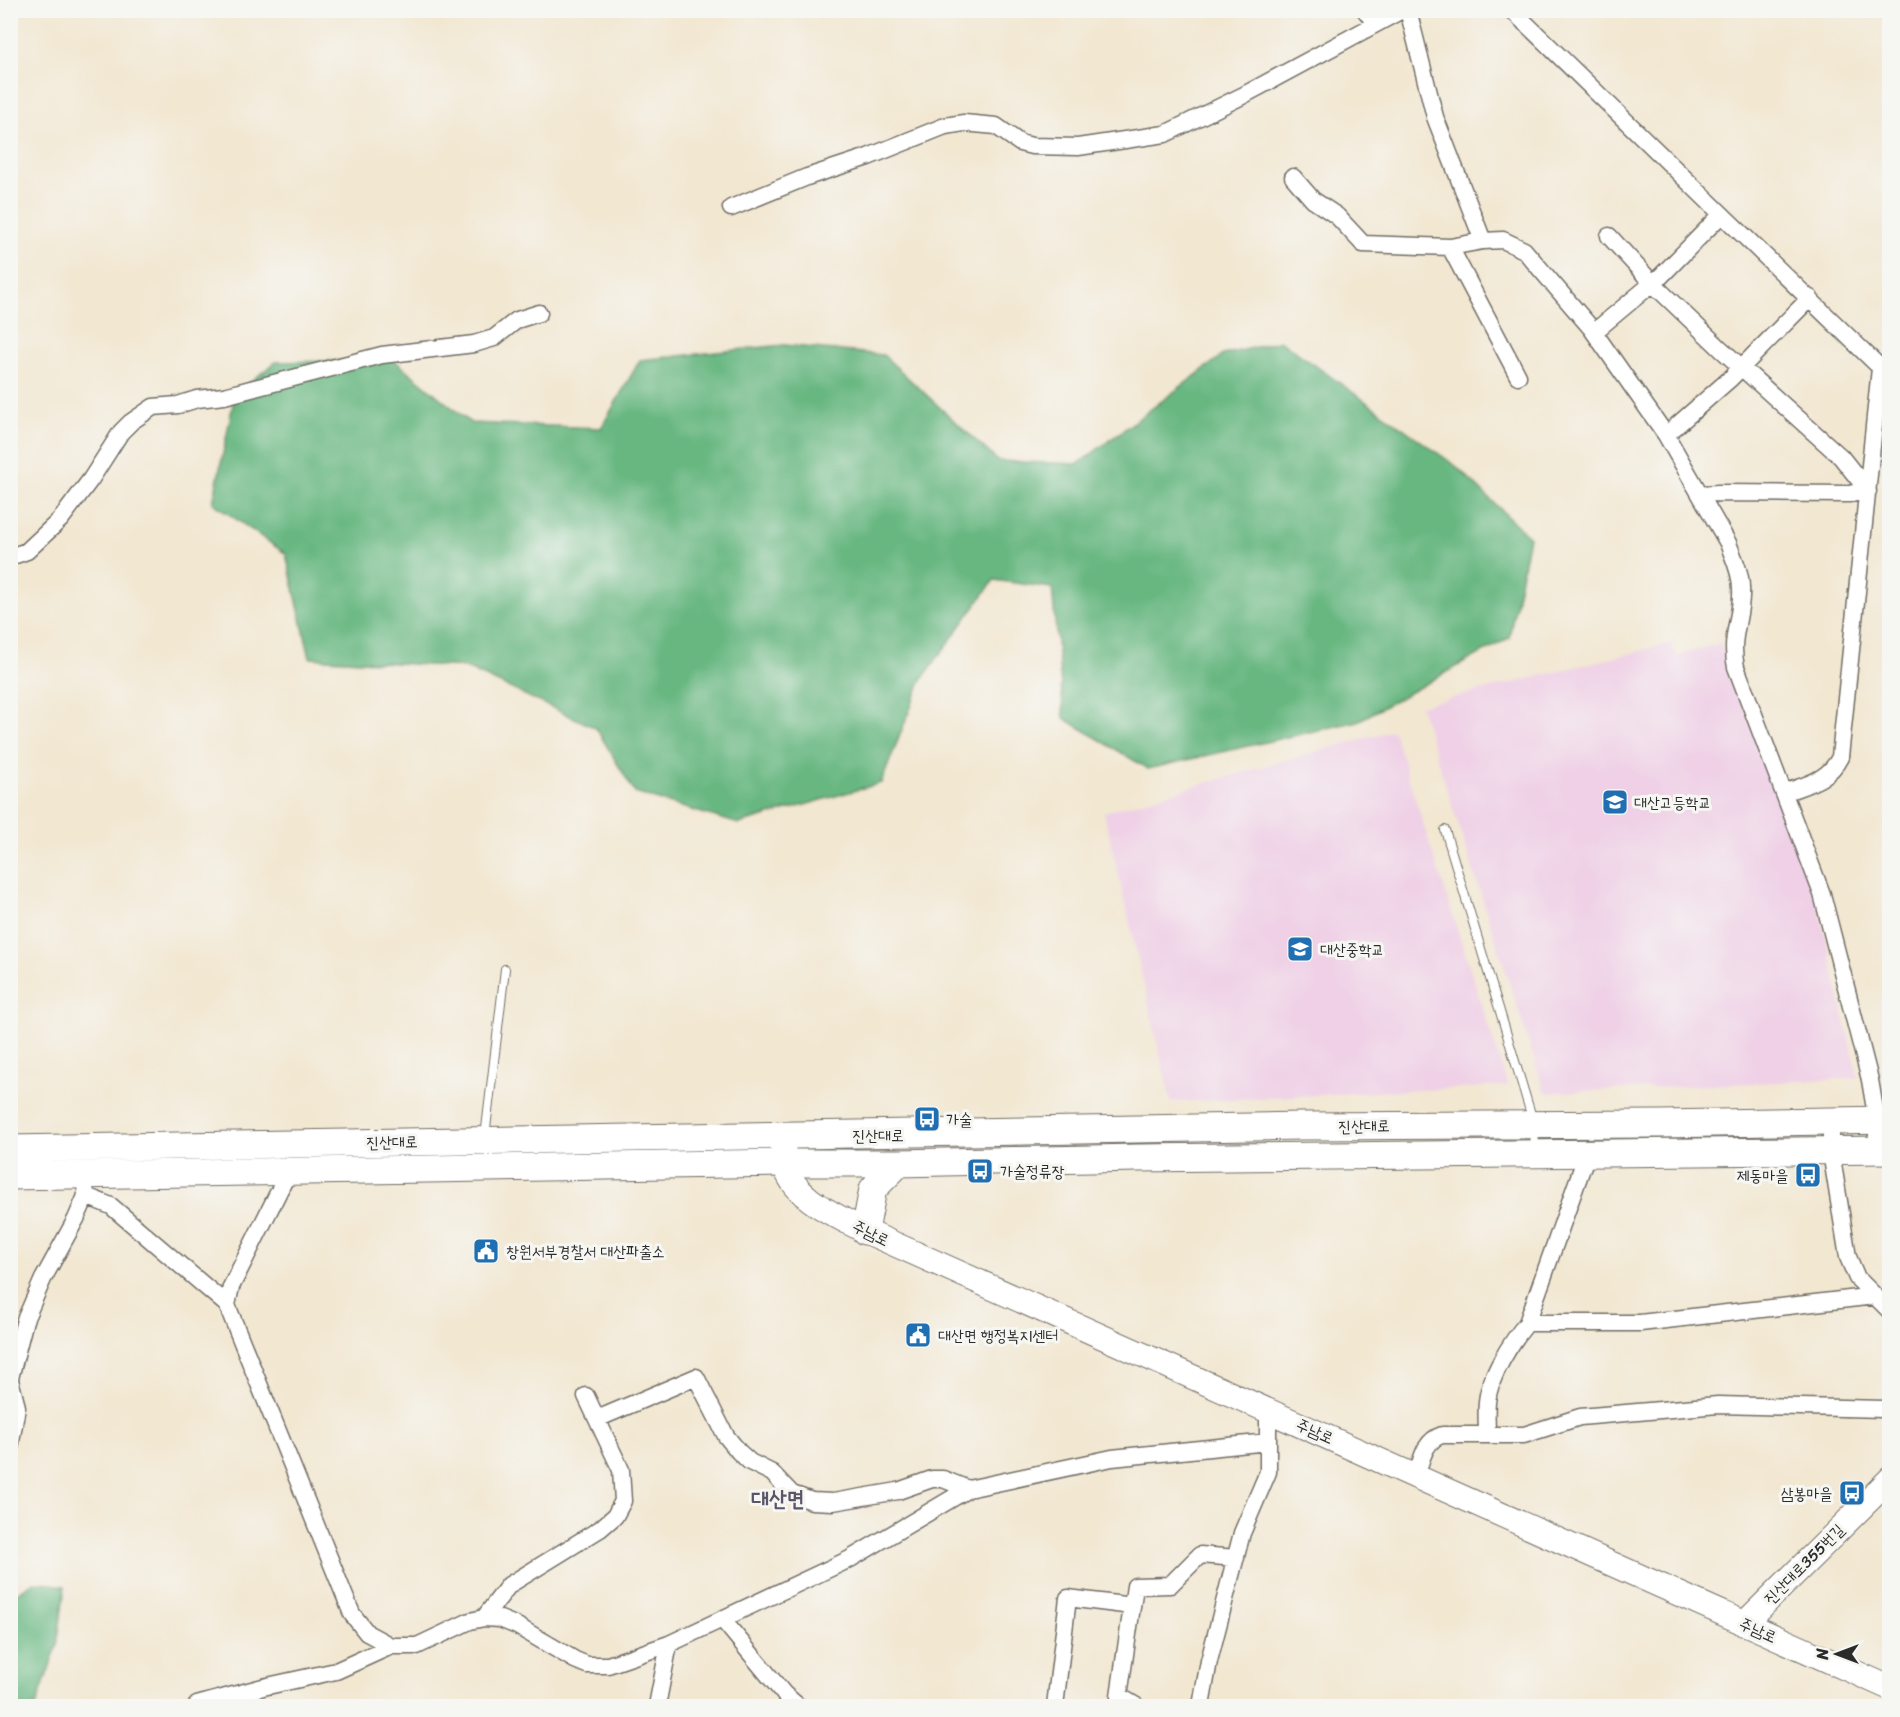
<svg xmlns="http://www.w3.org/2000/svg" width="1900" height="1717" font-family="Sriracha,'Poor Story',sans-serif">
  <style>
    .built { fill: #efd0e6 }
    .forest { fill: #68b781; stroke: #4a7156; stroke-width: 1.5 }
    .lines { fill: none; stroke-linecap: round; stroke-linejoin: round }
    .lane-casing { stroke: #716d65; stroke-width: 10 }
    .street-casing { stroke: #716d65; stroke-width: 19 }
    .secondary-casing { stroke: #716d65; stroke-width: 26 }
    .primary-casing { stroke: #716d65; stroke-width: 29 }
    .lane { stroke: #fff; stroke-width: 8 }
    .street { stroke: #fff; stroke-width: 16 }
    .secondary { stroke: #fff; stroke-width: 24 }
    .primary { stroke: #fff; stroke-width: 27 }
    .labels { text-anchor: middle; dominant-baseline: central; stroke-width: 6; stroke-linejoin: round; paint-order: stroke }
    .poi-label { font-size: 16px; fill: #2b2b2b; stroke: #f6f6f2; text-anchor: start }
    .street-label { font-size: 16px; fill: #2b2b2b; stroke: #f6f6f2 }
    .district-label { font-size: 22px; font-weight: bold; fill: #5b5568; stroke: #f6f6f2 }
  </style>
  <rect width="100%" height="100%" fill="#f6f6f2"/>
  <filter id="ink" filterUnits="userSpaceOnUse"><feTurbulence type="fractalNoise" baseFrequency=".0167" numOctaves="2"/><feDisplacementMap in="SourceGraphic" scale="12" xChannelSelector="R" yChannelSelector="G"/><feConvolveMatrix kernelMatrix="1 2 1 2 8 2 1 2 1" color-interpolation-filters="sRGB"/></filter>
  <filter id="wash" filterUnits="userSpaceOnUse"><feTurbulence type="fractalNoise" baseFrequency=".008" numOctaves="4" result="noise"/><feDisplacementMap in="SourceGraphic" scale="24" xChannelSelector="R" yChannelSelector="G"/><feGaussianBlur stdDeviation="1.35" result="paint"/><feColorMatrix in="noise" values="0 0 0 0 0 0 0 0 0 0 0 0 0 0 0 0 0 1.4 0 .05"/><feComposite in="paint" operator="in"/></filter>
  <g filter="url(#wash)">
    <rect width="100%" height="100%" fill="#f2e7d1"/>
    <path class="built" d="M1671,643l6,13 43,-13 97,256 41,179 -313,15 -125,-387z
      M1393,730l115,356 -337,16 -67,-290z"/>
    <path class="forest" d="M1281,341l175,125 73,71 -20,101 -151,83 -210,48 -84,-51 -12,-130 -58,-8 -72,99 -41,104 -142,41 -104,-31 -39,-65 -132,-61 -154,-9 -24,-104 -73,-51 22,-109 41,-32 118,-2 77,63 130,5 39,-68 144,-15 99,10 115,106 80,3 145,-109z
      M34,1582l31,4 -8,60 -21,60h-25v-109z"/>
  </g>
  <g filter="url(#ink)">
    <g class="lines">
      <defs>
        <path id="lane" d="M1445,830l89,294 1,27
          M485,1137l20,-168"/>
        <path id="street" d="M1365,10l11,14 26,-14
          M1408,10l27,107 48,124
          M1512,10c125,123 252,245 378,367
          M1293,177l20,23 24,16 26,28 87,3 33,-6 20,-1 21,10 67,78 75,107 62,108c5,14 13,29 13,45 2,28 -12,47 -5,79l86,227 48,186 7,41v29
          M731,208l76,-31 61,-20 77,-31 19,-3 32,3 24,17 12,3 46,1 87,-13 77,-38 134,-72
          M1609,236l44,48 68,65 120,108 27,34 -18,3 -132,-1 -16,1
          M1450,247l68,129
          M1594,332l66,-55 61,-62
          M1666,435l65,-57 79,-80
          M10,557l17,-6 34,-32 30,-40 30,-47 10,-10 22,-15 25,-2 19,-6 27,-3 158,-41 92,-11 20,-6 23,-18 22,-7
          M1784,793c23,-9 44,-12 56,-36l40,-389
          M1831,1122v30l17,105 9,21 33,33
          M86,1196l25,10 116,99 125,309 15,19 24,13h26l53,-25 14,-3 16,1 17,7 58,34 12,5h21l61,-21 181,-85 118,-70 144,-31 156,-16
          M227,1305l4,-18 58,-116
          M1527,1323l60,-169
          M10,1378l15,-58 18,-41 33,-60 10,-23 -1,-11
          M10,1380l7,27 -7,41
          M597,1419l99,-42 30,59 13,16 11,10 22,11 20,21 20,7 21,1 65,-11 34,-12h11l25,10
          M1487,1435c0,-11 -1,-22 0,-33 2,-25 24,-60 40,-79h113l235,-27
          M1416,1476c6,-17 8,-35 26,-41h82l56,-18 138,-12 166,4 6,2
          M484,1618l25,-33 91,-56 15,-13 8,-15 -2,-31 -35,-74
          M722,1619l62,75 14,12
          M197,1705l66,-18 73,-16 55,-25
          M657,1706l12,-62
          M1055,1706l13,-108 64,8
          M1136,1706l-17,-10 16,-110 35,-1 30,-30 36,3
          M1201,1706l8,-45 33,-128 26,-61v-62"/>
        <path id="secondary" d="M784,1135c0,8 -2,20 0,28 9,36 52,52 81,68l1025,457
          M1744,1624l146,-145"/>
        <path id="primary" d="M10,1149l1291,-23 360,-2 229,-4
          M10,1176l774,-13h115l238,-5 753,-8
          M865,1231l8,-42 26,-26"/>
      </defs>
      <use href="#lane" class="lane-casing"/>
      <use href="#street" class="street-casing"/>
      <use href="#secondary" class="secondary-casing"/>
      <use href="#primary" class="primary-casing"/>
      <use href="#lane" class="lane"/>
      <use href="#street" class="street"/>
      <use href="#secondary" class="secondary"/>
      <use href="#primary" class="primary"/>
    </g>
  </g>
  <defs>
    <symbol id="school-square" viewBox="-11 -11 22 22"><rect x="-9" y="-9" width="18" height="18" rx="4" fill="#1f6fb2" stroke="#f6f6f2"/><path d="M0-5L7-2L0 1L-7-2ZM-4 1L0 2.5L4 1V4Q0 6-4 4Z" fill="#fff"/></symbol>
    <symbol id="bus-square" viewBox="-11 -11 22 22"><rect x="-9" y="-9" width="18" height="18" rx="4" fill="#1f6fb2" stroke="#f6f6f2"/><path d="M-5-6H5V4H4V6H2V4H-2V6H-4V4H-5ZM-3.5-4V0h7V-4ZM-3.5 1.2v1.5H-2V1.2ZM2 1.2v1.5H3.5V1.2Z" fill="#fff"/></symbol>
    <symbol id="civic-square" viewBox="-11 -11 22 22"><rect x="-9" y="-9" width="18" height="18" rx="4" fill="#1f6fb2" stroke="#f6f6f2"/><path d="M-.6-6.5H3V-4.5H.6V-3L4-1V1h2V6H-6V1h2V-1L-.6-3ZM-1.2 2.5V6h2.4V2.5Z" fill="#fff"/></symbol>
  </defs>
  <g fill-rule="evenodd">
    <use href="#school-square" x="1600" y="787" width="30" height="30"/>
    <use href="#school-square" x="1285" y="934" width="30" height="30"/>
    <use href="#bus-square" x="912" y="1104" width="30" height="30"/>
    <use href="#bus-square" x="965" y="1156" width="30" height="30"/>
    <use href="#bus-square" x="1793" y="1160" width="30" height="30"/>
    <use href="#civic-square" x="471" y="1236" width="30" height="30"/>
    <use href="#civic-square" x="903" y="1320" width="30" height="30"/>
    <use href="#bus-square" x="1837" y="1478" width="30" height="30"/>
  </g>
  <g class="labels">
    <g class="poi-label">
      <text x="1634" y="802">대산고등학교</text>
      <text x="1320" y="949">대산중학교</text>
      <text x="946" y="1119">가술</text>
      <text x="1000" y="1171">가술정류장</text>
      <text x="1788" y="1175" text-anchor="end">제동마을</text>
      <text x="506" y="1251">창원서부경찰서 대산파출소</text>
      <text x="938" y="1335">대산면 행정복지센터</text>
      <text x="1832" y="1493" text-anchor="end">삼봉마을</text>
    </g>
    <g class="street-label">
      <text transform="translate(1364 1126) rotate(-1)">진산대로</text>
      <text x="878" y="1135">진산대로</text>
      <text transform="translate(392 1142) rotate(-1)">진산대로</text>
      <text transform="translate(871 1233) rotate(26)">주남로</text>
      <text transform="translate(1315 1431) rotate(24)">주남로</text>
      <text transform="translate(1804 1564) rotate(-45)">진산대로355번길</text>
      <text transform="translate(1758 1630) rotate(24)">주남로</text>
    </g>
    <g class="district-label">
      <text x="778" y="1498">대산면</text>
    </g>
  </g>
  <rect width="1900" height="1717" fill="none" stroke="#f6f6f2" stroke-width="36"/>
  <g transform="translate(1837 1654) rotate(270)" stroke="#f6f6f2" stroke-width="4.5" paint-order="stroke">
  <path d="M0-4.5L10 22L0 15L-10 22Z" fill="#2b2b2b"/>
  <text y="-9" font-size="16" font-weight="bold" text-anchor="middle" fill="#2b2b2b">N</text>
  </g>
</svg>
